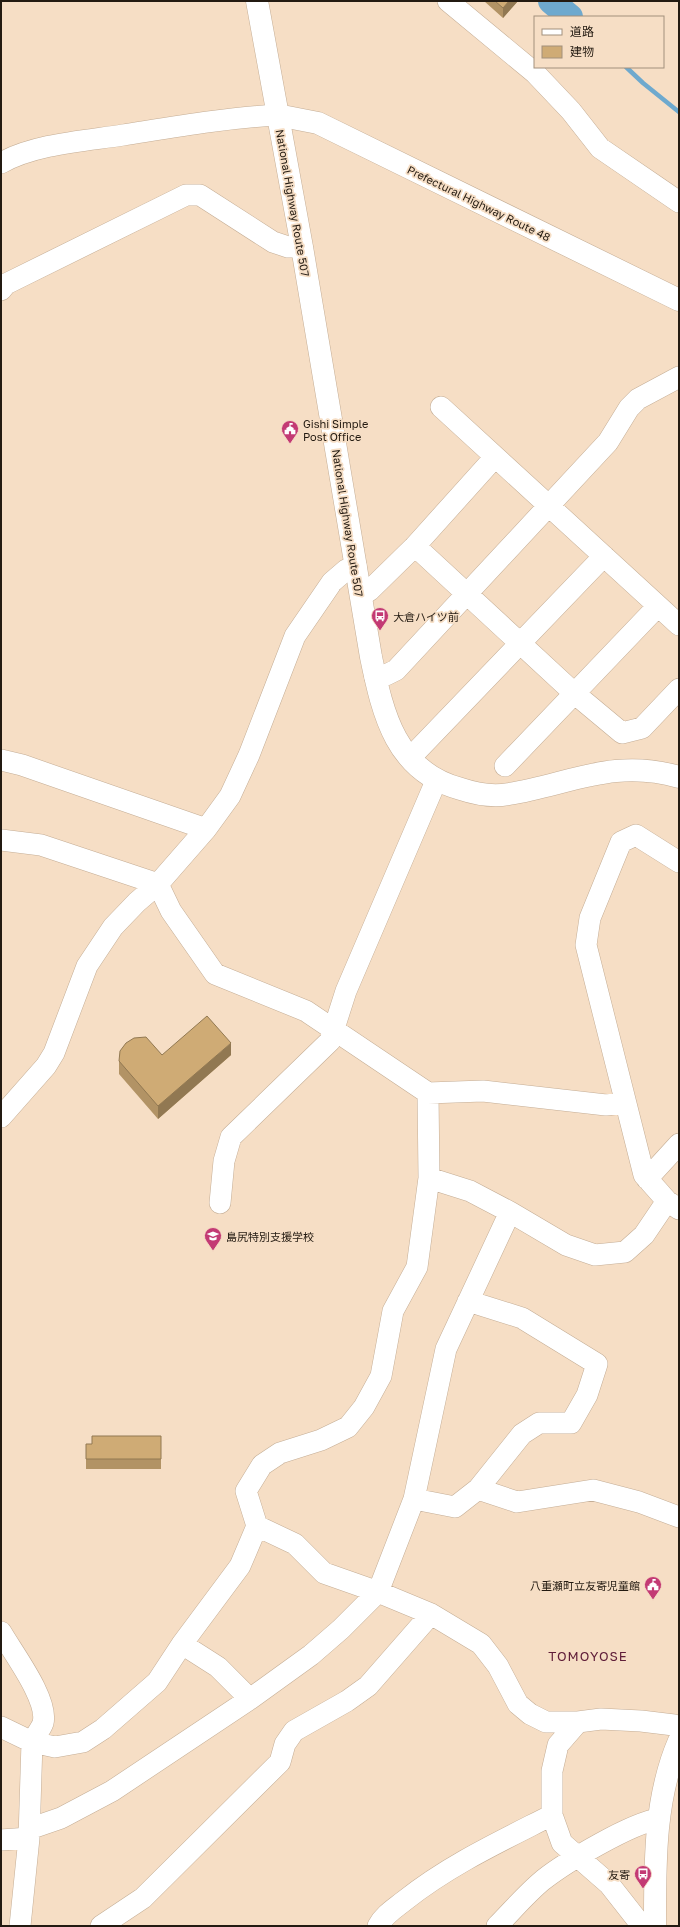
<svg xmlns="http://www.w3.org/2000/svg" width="680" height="1927" font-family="'Golos Text','Noto Sans JP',sans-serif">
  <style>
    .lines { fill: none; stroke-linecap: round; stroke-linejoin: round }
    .stream { stroke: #6ea9ce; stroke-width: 4.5 }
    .river { stroke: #6ea9ce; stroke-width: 26 }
    .minor-casing { stroke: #c4ad95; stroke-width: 22 }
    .major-casing { stroke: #c4ad95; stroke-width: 23 }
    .highway-casing { stroke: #c4ad95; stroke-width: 23 }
    .minor { stroke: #fff; stroke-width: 21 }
    .major { stroke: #fff; stroke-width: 22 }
    .highway { stroke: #fff; stroke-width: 22 }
    .wall { fill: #b29365 }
    .shaded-wall { fill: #917852 }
    .building { fill: #cfab75; stroke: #917852 }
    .labels { text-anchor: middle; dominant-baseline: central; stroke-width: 3.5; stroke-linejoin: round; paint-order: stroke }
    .street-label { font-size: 11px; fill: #231a11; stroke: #f6dec5 }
    .poi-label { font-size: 11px; fill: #231a11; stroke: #f6dec5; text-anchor: start }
    .quarter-label { font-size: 13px; letter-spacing: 1px; fill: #5f1d38; stroke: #f6dec5 }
  </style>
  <rect width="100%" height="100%" fill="#f6dec5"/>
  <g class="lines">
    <path class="stream" d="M626,67l17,16 36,29"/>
    <path class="river" d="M551,1l19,16"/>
    <defs>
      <path id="minor" d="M448,1l87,72 36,38 29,37 79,54
        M1,163c34,-19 83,-22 122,-28 51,-8 102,-17 154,-20
        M1,290l5,-6 180,-89h14l73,47 15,5h14
        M441,407l238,218
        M415,546l159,147 48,40 20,-5 37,-39
        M361,596l9,-6 45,-44 80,-89
        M375,677l11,-2 10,-5 212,-228 21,-34 9,-9 41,-22
        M410,758l194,-202
        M1,760l21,5 184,64
        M505,766l153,-160
        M1,840l40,5 117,39 13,27 44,63 91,37 122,82 55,-2 123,14 18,-2
        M679,862l-43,-27 -15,7 -31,76 -4,27 58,230 23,26 12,8
        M1,1117l45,-51 8,-13 33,-87 26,-39 24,-25 21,-18 48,-55 24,-33 19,-41 46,-119 37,-54 14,-12 10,-4
        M429,1178l41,13 40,21 56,33 29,10 30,-3 19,-17 23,-34
        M647,1179l32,-35
        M220,1203l4,-42 7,-24 99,-96 16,-50 90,-210
        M478,1489l39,13 76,-12 46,12 40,15
        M414,1499l41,8 23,-18 44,-55 17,-11h32l16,-28 10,-31 -75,-46 -54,-17
        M257,1526l38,18 29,29 54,19 53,22 50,30 17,22 20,38 12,10 16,8h32l23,-3 40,2 33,4 5,3
        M1,1632c12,21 48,68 42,91 -2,6 -8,13 -11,19l23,5 28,-5 20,-13 54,-47 25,-38 58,-78 17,-40 -11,-35 16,-26 18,-12 41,-13 27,-13 16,-20 17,-31 12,-65 24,-44 12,-89 -1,-85
        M182,1644l36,23 32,32
        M578,1722l-20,23 -6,26v44l10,28 47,41 33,42
        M1,1727l31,15 -3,96 -9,88
        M29,1829l32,-11 51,-27 138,-92 61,-44 30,-26 37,-37 36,-93 32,-150 64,-137
        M1,1840l28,-2
        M101,1926l42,-28 137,-136 5,-18 9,-13 53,-30 21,-15 63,-72
        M378,1926c6,-11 16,-17 26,-25 45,-36 97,-60 148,-86
        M497,1926c15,-15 29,-32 46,-46 23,-18 88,-57 116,-61"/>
      <path id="major" d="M277,115l41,8 361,177"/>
      <path id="highway" d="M257,1l45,246 69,410c12,58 25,115 90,132 15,5 32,8 48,5 61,-10 105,-36 170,-17
        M655,1926c0,-61 -1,-128 24,-185"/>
    </defs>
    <use href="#minor" class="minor-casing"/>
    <use href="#major" class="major-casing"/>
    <use href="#highway" class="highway-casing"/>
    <use href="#minor" class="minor"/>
    <use href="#major" class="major"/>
    <use href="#highway" class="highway"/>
  </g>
  <path class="wall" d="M484,1h34l-15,17z
    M162,1055h69l-73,64 -39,-45v-13z
    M161,1436v33h-75v-25h6z"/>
  <path class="shaded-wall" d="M509,1h9l-15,17v-10z
    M231,1043v12l-73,64v-13z"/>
  <path class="building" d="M495,1h14l-6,7z
    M207,1016l24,27 -73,63 -39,-45 1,-10 6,-8 8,-5 12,-1 16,18z
    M92,1436h69v23h-75v-15h6z"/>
  <defs>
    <symbol id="civic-pin" viewBox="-11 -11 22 30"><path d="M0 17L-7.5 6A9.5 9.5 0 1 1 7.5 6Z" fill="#c33a74" stroke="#f6dec5"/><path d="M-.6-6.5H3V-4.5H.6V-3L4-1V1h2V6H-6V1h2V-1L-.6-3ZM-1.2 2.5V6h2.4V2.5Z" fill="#fff"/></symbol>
    <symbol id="bus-pin" viewBox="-11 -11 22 30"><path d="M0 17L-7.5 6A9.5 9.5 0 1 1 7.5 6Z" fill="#c33a74" stroke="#f6dec5"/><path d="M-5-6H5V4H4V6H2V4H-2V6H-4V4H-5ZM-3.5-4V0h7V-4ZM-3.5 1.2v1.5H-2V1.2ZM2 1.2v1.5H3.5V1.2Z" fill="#fff"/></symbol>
    <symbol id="school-pin" viewBox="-11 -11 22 30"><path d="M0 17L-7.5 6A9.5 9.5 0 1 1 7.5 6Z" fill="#c33a74" stroke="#f6dec5"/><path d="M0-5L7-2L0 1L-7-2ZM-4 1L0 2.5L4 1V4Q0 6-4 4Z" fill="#fff"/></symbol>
  </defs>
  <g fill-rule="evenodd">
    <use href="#civic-pin" x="280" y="419" width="20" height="27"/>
    <use href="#bus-pin" x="370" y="606" width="20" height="27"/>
    <use href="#school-pin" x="203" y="1226" width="20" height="27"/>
    <use href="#civic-pin" x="643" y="1575" width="20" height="27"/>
    <use href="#bus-pin" x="633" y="1864" width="20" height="27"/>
  </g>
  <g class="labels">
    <g class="street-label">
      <text transform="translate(293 203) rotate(80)">National Highway Route 507</text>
      <text transform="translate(479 203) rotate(26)">Prefectural Highway Route 48</text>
      <text transform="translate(348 523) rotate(81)">National Highway Route 507</text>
    </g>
    <g class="poi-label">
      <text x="303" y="423">Gishi Simple<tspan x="303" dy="13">Post Office</tspan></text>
      <text x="393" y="616">大倉ハイツ前</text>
      <text x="226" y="1236">島尻特別支援学校</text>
      <text x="640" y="1585" text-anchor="end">八重瀬町立友寄児童館</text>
      <text x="630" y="1874" text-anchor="end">友寄</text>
    </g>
    <g class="quarter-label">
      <text x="588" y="1656">TOMOYOSE</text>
    </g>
  </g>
  <rect width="680" height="1927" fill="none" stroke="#231a11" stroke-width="4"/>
  <rect x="534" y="16" width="130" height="52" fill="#f6dec5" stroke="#a2907d"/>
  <rect x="542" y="29" width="20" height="6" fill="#ffffff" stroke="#a2907d"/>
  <text x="570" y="36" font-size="12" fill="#231a11">道路</text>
  <rect x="542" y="46" width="20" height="12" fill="#cfab75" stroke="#a2907d"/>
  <text x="570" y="56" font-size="12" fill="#231a11">建物</text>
</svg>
